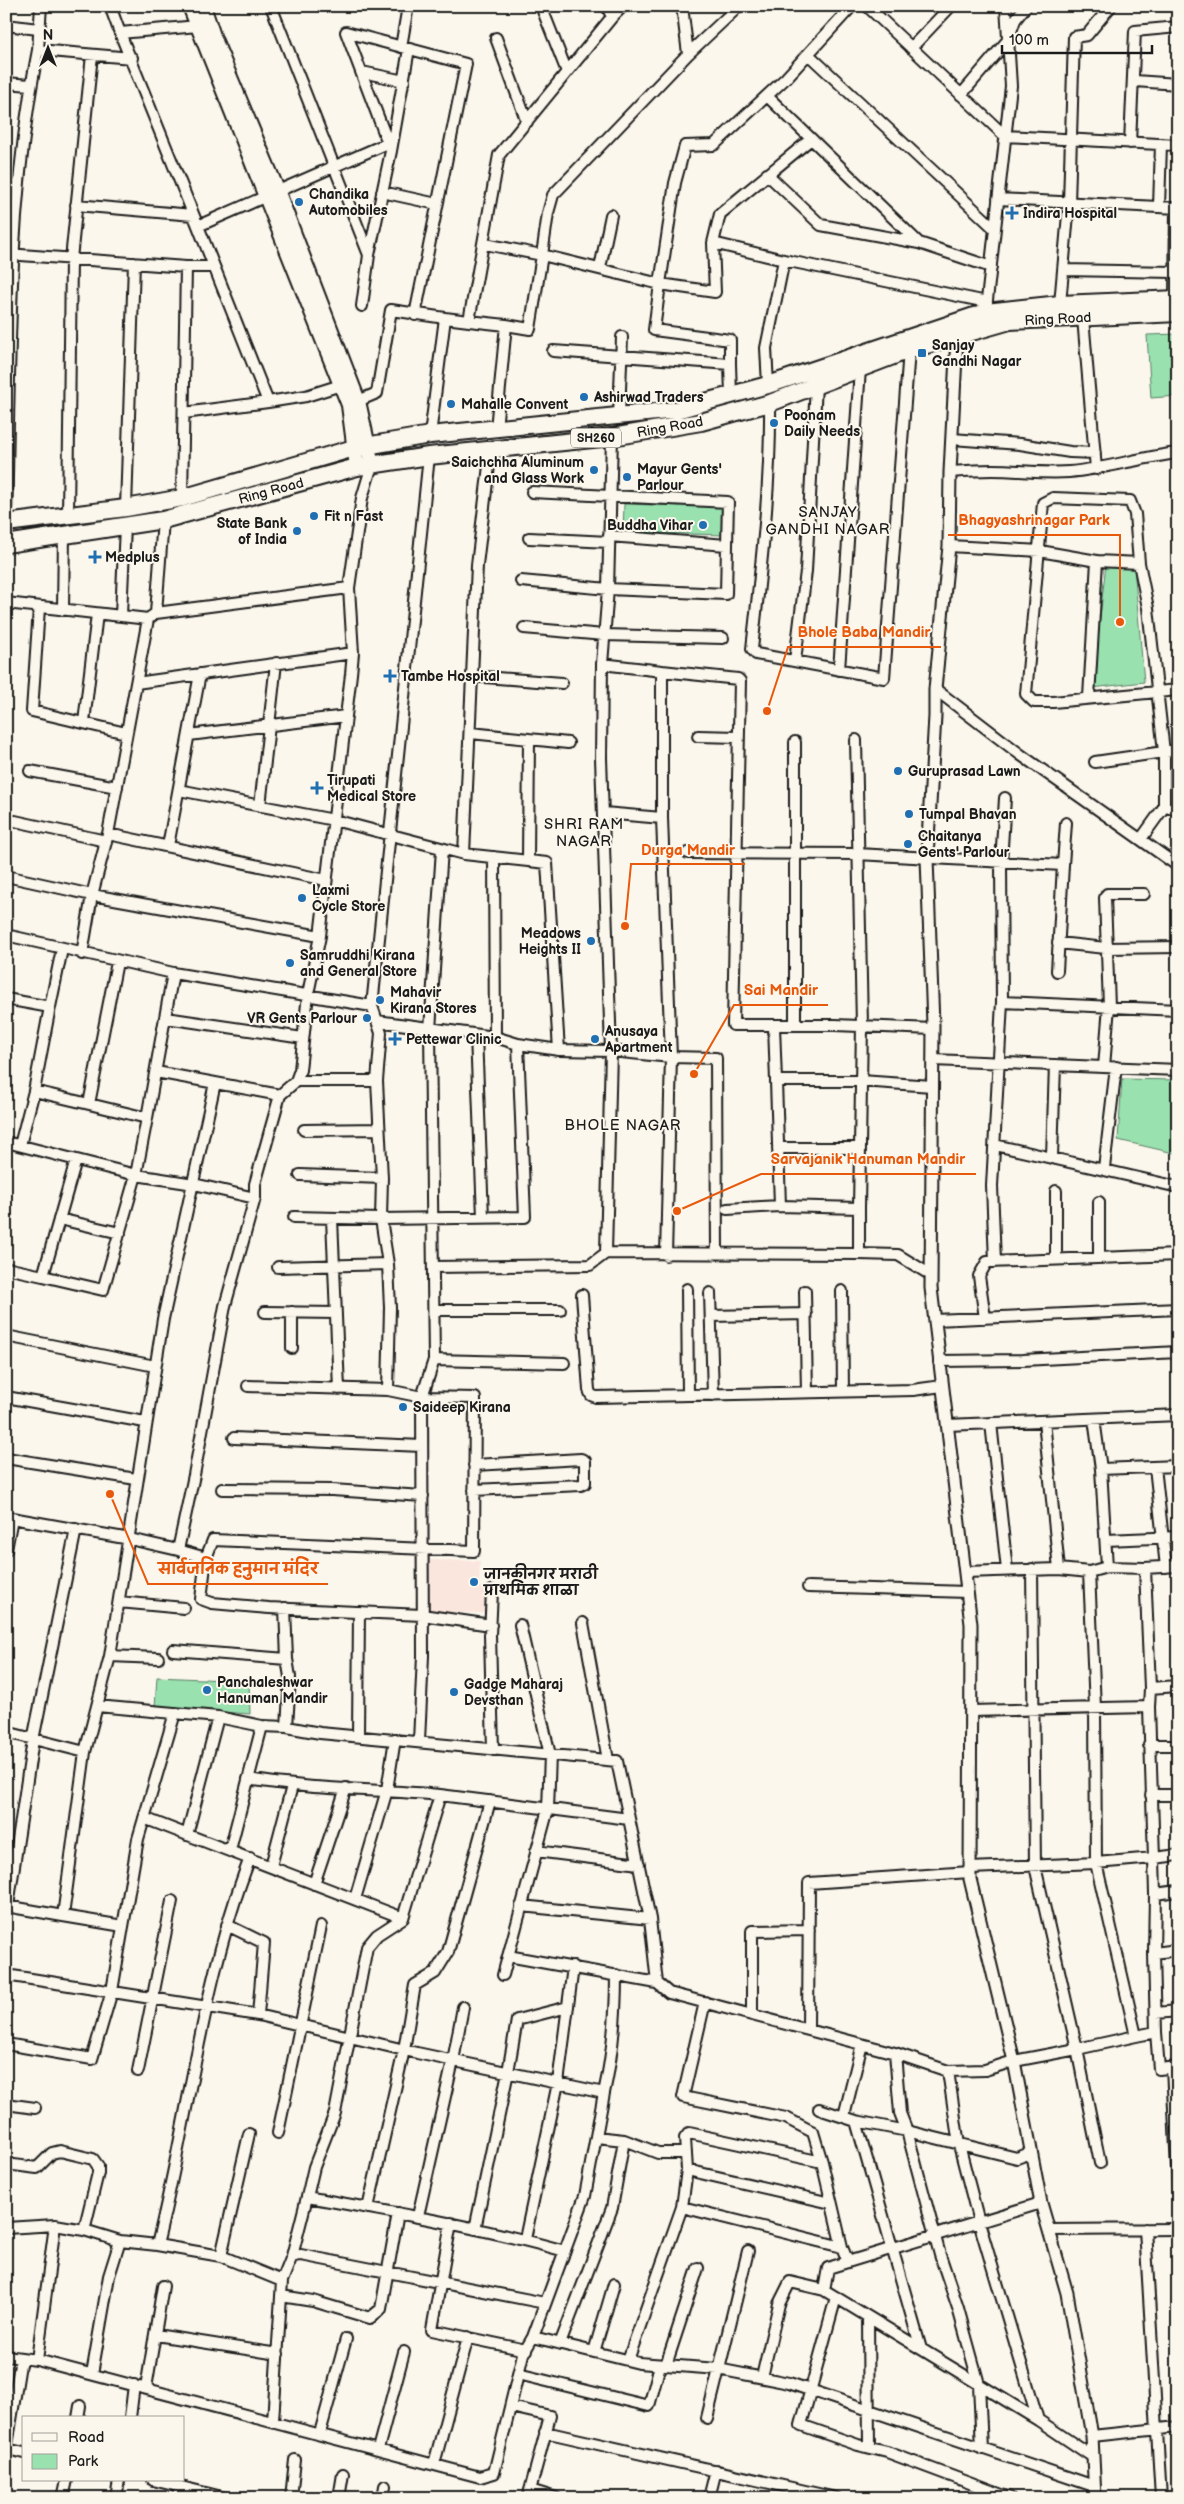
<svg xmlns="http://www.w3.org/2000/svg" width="1184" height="2504" font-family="'Balsamiq Sans','Playpen Sans Deva',sans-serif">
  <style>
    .built { fill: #fbe6dd }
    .green { fill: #99e1af; stroke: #5a7e66 }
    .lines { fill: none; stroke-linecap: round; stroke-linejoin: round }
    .minor-casing { stroke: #1c1c1c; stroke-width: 14 }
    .tertiary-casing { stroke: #1c1c1c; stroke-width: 15 }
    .secondary-casing { stroke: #1c1c1c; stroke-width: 18 }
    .trunk-casing { stroke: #1c1c1c; stroke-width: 20 }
    .minor { stroke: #fbf7ec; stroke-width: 10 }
    .tertiary { stroke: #fbf7ec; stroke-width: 11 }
    .secondary { stroke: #fbf7ec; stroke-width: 14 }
    .trunk { stroke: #fbf7ec; stroke-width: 16 }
    .poi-dot { fill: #1f6fb2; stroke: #fbf7ec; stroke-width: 2 }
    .labels { text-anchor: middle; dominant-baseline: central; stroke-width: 4; stroke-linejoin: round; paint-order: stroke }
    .shield { fill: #fbf7ec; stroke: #5f5e5a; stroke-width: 1 }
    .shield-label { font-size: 12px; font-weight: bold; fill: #1c1c1c }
    .poi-label { font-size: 14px; font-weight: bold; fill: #1c1c1c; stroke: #fbf7ec; text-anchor: start }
    .street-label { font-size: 14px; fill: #1c1c1c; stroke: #fbf7ec }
    .neighbourhood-label { font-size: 15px; letter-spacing: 1px; fill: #1c1c1c; stroke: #fbf7ec }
    .leader { fill: none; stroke: #e8590c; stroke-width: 2 }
    .callout-dot { fill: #e8590c; stroke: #fbf7ec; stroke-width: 2 }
    .callout-label { font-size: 15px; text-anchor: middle; font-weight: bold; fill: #e8590c; stroke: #fbf7ec; stroke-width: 4; stroke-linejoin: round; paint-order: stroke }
  </style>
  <rect width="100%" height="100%" fill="#fbf7ec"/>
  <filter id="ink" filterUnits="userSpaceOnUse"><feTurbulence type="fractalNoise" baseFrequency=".02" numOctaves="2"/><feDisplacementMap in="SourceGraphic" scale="10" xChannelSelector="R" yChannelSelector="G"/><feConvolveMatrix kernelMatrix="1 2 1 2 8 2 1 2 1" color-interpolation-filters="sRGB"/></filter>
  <g filter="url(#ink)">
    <path class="built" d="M428,1560l52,1 -1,26h6l3,26 -52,-1 -8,-5z"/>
    <path class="green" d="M1178,334v62l-27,2 -4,-63z
      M624,504l99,3v28l-100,-3z
      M1106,564l28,3 10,115 -52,6z
      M1122,1079l56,1v74l-60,-14z
      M157,1677l92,4 1,33 -95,-7z"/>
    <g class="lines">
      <defs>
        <path id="minor" d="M41,6l-3,44 94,8
          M110,6l10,27
          M271,6l98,249 22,-104 18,-102
          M541,6l26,66
          M682,6l6,48
          M867,6l138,130 173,9
          M612,17l11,-11
          M6,25l32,4
          M496,38l31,84
          M401,47l7,-41
          M911,48l40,-42
          M808,54l186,174
          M362,72l42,9
          M1135,81l43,3
          M6,83l24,2
          M961,95l47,-55 7,-20 11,-14
          M767,96l152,147 72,24
          M811,139l-91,75 -7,29 71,17 203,42
          M1130,143l5,-112 43,-4
          M391,151l-45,-119 120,32 -51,251
          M767,174l54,51 98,18
          M382,192l55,12
          M998,199l180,9
          M76,205l117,10
          M1159,207l2,-63
          M198,226l-78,-193 78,-7
          M485,244l57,11 6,-42 5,-18 135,-141 51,-48
          M7,254l179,13h28
          M600,268l11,-53
          M1063,270l112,2
          M1175,299l1,-91
          M1060,304l9,-101 5,-166 13,-2 24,-29
          M362,306l7,-51
          M986,309l25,-223 -5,-80
          M1083,318l13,151
          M469,321l37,4 -10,104
          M506,325l24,4 12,-74 118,29 15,-101 10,-37 29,-1 72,-67 66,-72
          M553,351l177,13v-24l-76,-10 6,-46 55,8 -2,-49
          M730,364l1,31
          M341,385l-35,11 -38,6 -70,-176 190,-83
          M768,385l-2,-37 18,-88
          M358,401l19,-8 14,-83 54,8
          M770,403c1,83 -9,164 -18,246l4,5 128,24 25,-328
          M184,413l84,-11
          M619,416l3,-79
          M430,435l15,-117 24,3 30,-166 113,-138 -5,-11
          M952,439l68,5 50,8 25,1
          M950,472c14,-1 28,-2 42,-2 26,0 51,4 77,2 37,-3 72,-15 109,-19
          M532,492l196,10 -1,43 -118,-9
          M182,498l4,-231
          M126,508l8,-245
          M68,516l3,-257 21,-204
          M6,523c4,-158 1,-318 32,-473
          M529,538l80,4
          M949,546l91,5 57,10 42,2 9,45 16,144 14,-2
          M1139,563l-4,-49 -5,-13 -77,-3 -10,5 -17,191 8,8h19l125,-12
          M521,581l87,8 118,5 1,-49
          M6,603l142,16
          M39,608l-7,103 94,22
          M63,610l1,-76
          M156,613l193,-25
          M121,615l4,-89
          M524,628l80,7 119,3
          M795,661l11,-90 10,-186
          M602,664l60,7v147l9,239 -60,-6 -10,-293 1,-94 6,-75 4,-152
          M839,670l21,-301
          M662,671l76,8 2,2 -7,344h102l98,4
          M472,676l90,7
          M136,683l217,-30
          M935,689l86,66 157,111
          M1089,697l8,-136
          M84,722l13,-108
          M471,733l58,6 -1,121
          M189,735l157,-19
          M698,736l40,1
          M529,739l39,4
          M856,740l6,285 -3,183 -79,-2 -4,-125h85l71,5
          M795,742v283
          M1095,762l69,-10v55l-23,32
          M30,771l87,16
          M179,790l155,30 130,34 13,-289 14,-116
          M1005,798l-4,65 1,139 176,8
          M260,806l16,-143
          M1164,807l14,2
          M604,813l58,5
          M15,821l91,20
          M108,834l40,-215 8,-6 7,-93
          M168,846l32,-172
          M442,849l-12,181 4,330 -12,37 53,1 -1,153 -261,-11 -7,18 -5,41 11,4 57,5 153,7 69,10
          M688,853l169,1 206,11 -6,106
          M464,854l83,9 12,187
          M494,857l1,180
          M1063,865l3,-42
          M6,876l86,19 228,41
          M6,935l167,38 199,33 57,-550
          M1058,943l48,5 72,-1
          M82,954l10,-59 16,-61 218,46
          M6,999l44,8 -16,84 -14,54
          M372,1006l9,27 -4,48 5,97 -1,41 7,45 2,44 -2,82 34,7 1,259 -4,85
          M50,1007l12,-58
          M166,1018l137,20
          M377,1021l118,16 23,7
          M774,1026l2,55
          M476,1035l7,182
          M933,1060l245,10
          M1104,1067l5,-61 -4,-108 2,-4h37
          M156,1072l124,23
          M296,1081h81
          M34,1091l55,13
          M147,1118l26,-145
          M304,1130l75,-1
          M6,1142l130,33 58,9 61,14v-14l25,-89 16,-14 4,-11 8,-76 12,-58 31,-262 2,-21 -4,-65 13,-90 10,-33
          M995,1145l183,42
          M778,1148h82
          M1052,1157l3,-92
          M1104,1168l12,-101
          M300,1175l82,3
          M1056,1191v68
          M1099,1202v55
          M727,1209l53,-3
          M294,1217l87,2 144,-2 -7,-173 41,6 52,1 -5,202
          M332,1218l7,171
          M59,1219l61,14
          M859,1254v-46
          M666,1255l5,-198 45,1 1,194
          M995,1262l-3,-76 10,-184
          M278,1267l110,-3
          M433,1267l157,-2 16,-12 253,1 39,1 33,20
          M6,1268l37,8 33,-116
          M43,1276l60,14 33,-115 11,-57 -58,-14 28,-142
          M687,1289l1,106
          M805,1291l2,101
          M842,1291l1,100
          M710,1293l3,102
          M582,1295l7,95 2,5 5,2 317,-7 29,-4
          M434,1310h126
          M265,1312l71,1
          M292,1312v36
          M711,1316l95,-2
          M985,1318l-6,-42 8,-14 191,-7
          M935,1320l243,-11
          M6,1336l149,30
          M434,1360l130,3
          M939,1361l84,-1 155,-8
          M248,1386l140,4
          M6,1397l139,25
          M1094,1419l7,50
          M1044,1421l15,148 30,3 18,-5 -6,-98 77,-3
          M991,1423l16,147
          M947,1425l231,-10
          M234,1438l188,8
          M6,1458l130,21
          M474,1465l107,-6 4,2v22l-4,2 -107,5
          M1155,1467l11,100
          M222,1489l110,1 91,6
          M6,1517l124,22 48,11 16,-75 31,-169 30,-108
          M1106,1540l72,-3
          M6,1550l6,-32
          M178,1550l28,8
          M1107,1567l38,1 33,-2
          M1145,1568l5,120
          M965,1572l94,-3
          M1089,1572l6,136 1,155 40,173 -59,13 23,114
          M808,1587l159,5
          M492,1591l-2,44 3,115
          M119,1602l65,6
          M285,1608l2,51 3,18 -3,50
          M583,1623l25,137
          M173,1650l114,9
          M110,1656l48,2
          M97,1706l121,11 44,9 25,1 33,6 297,28 33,158 7,64
          M1149,1707l5,151 24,-3
          M971,1711l178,-4 1,-19 28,-2
          M6,1732l79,20
          M358,1736l1,-124
          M1149,1745h29
          M248,1779c63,11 128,10 192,16
          M1151,1795h27
          M144,1818l259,100 37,-123 189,24
          M187,1835l31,-118
          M230,1850l32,-124
          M536,1851l103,13
          M271,1866l21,-80
          M970,1868l126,-5 58,-5 1,36 23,-3
          M314,1884l32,-96
          M1155,1894l-1,59 24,-3
          M355,1899l32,-109 8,-51
          M6,1906l57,10 22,-164 25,-96 53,-337 52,-236
          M8,1906l25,-166 43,-211
          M521,1906l129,13
          M63,1916l60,10
          M227,1925l37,18 -6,72
          M508,1956l149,27 12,10 226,60 53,18 37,-1 29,-9 63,-12 -42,-183 -3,-297
          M6,1975l252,40 159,38 187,40c9,-40 12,-77 12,-118
          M503,1975l45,-166 2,-54 -30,-130
          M705,2002l-22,95 103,21 27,14 9,30
          M1156,2013l22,-2
          M752,2014v-83l57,-1
          M808,2030l1,-147 161,-11
          M1156,2032l3,37 18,-2
          M1136,2036l20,-4 -2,-79
          M6,2044l86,15 20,-68 26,-152 37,-126
          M895,2053l5,60 7,18 110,27 13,-5
          M1172,2068l6,121
          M138,2071l34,-170
          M948,2071l11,74 20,77 59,198
          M6,2104l29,4
          M819,2109l37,12 51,10 33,124 18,53 21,76 3,65
          M844,2116l18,-72
          M856,2121l65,228
          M278,2133l43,-207
          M596,2137l28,3 34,13h26
          M6,2164l31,4 15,-15 8,-2 33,8 5,7v7l-14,57 36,11 37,4 64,11 61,25 10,-25 9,-1 244,48
          M687,2170l144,33
          M307,2197l7,-30 21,-54 32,-166 10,-12 26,-17
          M1041,2203l-213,65 -4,22 214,130 55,37
          M682,2207l160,40 6,15
          M368,2208l36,-158 11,-65 20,-12 13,-21 42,-151
          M418,2216l35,-155 10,-54
          M451,2223l-19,107 94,20
          M6,2228l49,-3
          M475,2229l33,-157 9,-52 51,-13
          M1145,2229l16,269
          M84,2230l-29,-5 -18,135 443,117 14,-4 29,-119 10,-17 52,-141 19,-103
          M1049,2230l129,-1
          M525,2239l33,-156 15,-116
          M157,2245c32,-128 45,-263 93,-387
          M221,2256l28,-122
          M292,2256l15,-59c86,15 173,30 258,54
          M281,2296l32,5 57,17 11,-9 17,-96
          M836,2297l-35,128 57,20 29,7 123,46
          M868,2317l1,130
          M156,2335l122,19
          M533,2337l106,26 79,6 71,14 305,103
          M560,2344l52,-136 12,-68
          M594,2352l20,-68
          M6,2356l31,4
          M628,2360l54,-153 5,-37 -2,-32 4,-5 133,29 20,85
          M666,2365l32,-97
          M92,2374l17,-98 11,-35
          M518,2374l131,32 11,-41
          M762,2377l17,-73 11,-22 34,8
          M146,2388l17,-102
          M511,2407l39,9 -22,82
          M78,2418l2,-12
          M130,2418l4,-33
          M707,2418l41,-167
          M273,2421l9,-140
          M545,2432l291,66
          M320,2433l26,-94
          M1092,2436l86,-9
          M7,2449l17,4
          M378,2449l26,-97
          M6,2452l15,-94
          M434,2464l34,-127
          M153,2480l73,18
          M530,2490l26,8
          M63,2498l4,-18
          M116,2498l3,-18
          M178,2498l2,-12
          M291,2498l4,-38
          M339,2498l4,-24
          M383,2498l2,-12
          M709,2498l7,-28"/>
        <path id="tertiary" d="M957,337l-7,135 -1,74 -14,143v27l-8,142 6,167 -2,263 40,336 -1,255 44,182 27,142 26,90 25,143 3,62"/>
        <path id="secondary" d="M190,6l159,399 8,62
          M203,6l11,33 63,151 81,211 14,64"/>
        <path id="trunk" d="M6,523l120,-15 56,-10 172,-50 76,-13 246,-25 92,-25 218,-73 74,-8 118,-5
          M6,544l157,-24 194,-53 72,-11 183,-19 89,-15 69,-19 139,-53 101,-29 168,-8"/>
      </defs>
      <use href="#minor" class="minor-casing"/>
      <use href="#tertiary" class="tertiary-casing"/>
      <use href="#secondary" class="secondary-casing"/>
      <use href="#trunk" class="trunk-casing"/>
      <use href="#minor" class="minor"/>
      <use href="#tertiary" class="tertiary"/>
      <use href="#secondary" class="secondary"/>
      <use href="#trunk" class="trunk"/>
    </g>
  </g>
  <g class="poi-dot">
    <circle cx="299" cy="202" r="5"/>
    <path d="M1009.5 205.5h5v5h5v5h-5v5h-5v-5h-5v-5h5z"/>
    <rect x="917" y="348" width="10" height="10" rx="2.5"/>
    <circle cx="584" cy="397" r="5"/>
    <circle cx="451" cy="404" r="5"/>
    <circle cx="774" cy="423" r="5"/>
    <circle cx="594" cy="470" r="5"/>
    <circle cx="627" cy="477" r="5"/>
    <circle cx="314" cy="516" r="5"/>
    <circle cx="703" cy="525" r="5"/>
    <circle cx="297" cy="531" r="5"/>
    <path d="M92.5 549.5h5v5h5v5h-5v5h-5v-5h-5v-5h5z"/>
    <path d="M387.5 668.5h5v5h5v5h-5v5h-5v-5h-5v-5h5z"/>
    <circle cx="898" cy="771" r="5"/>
    <path d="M314.5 780.5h5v5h5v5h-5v5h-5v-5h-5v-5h5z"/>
    <circle cx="909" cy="814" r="5"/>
    <circle cx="908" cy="844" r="5"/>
    <circle cx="302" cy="898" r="5"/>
    <circle cx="591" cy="941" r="5"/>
    <circle cx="290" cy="963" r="5"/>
    <circle cx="380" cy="1000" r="5"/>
    <circle cx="367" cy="1018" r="5"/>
    <path d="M392.5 1031.5h5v5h5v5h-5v5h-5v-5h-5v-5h5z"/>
    <circle cx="595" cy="1039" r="5"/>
    <circle cx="403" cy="1407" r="5"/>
    <circle cx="474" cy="1582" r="5"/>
    <circle cx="207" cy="1690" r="5"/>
    <circle cx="454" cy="1692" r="5"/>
  </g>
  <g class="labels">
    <rect class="shield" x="571" y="428.5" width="50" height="19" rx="4"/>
    <g class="shield-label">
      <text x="596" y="438">SH260</text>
    </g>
    <g class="poi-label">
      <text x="309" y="194">Chandika<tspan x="309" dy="16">Automobiles</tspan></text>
      <text x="1023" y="213">Indira Hospital</text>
      <text x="932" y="345">Sanjay<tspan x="932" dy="16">Gandhi Nagar</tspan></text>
      <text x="594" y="397">Ashirwad Traders</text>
      <text x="461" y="404">Mahalle Convent</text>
      <text x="784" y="415">Poonam<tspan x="784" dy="16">Daily Needs</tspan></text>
      <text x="584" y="462" text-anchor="end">Saichchha Aluminum<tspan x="584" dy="16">and Glass Work</tspan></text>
      <text x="637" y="469">Mayur Gents'<tspan x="637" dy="16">Parlour</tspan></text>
      <text x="324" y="516">Fit n Fast</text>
      <text x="287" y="523" text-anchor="end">State Bank<tspan x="287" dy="16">of India</tspan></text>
      <text x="693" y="525" text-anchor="end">Buddha Vihar</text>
      <text x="105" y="557">Medplus</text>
      <text x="401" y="676">Tambe Hospital</text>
      <text x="908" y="771">Guruprasad Lawn</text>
      <text x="327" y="780">Tirupati<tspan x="327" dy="16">Medical Store</tspan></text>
      <text x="919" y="814">Tumpal Bhavan</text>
      <text x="918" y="836">Chaitanya<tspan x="918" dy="16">Gents' Parlour</tspan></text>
      <text x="312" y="890">Laxmi<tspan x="312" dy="16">Cycle Store</tspan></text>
      <text x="581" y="933" text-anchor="end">Meadows<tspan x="581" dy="16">Heights II</tspan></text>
      <text x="300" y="955">Samruddhi Kirana<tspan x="300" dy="16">and General Store</tspan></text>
      <text x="390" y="992">Mahavir<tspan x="390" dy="16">Kirana Stores</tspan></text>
      <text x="357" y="1018" text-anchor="end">VR Gents Parlour</text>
      <text x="605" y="1031">Anusaya<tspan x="605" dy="16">Apartment</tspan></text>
      <text x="406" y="1039">Pettewar Clinic</text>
      <text x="413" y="1407">Saideep Kirana</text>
      <text x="484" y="1574">जानकीनगर मराठी<tspan x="484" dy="16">प्राथमिक शाळा</tspan></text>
      <text x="217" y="1682">Panchaleshwar<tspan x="217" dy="16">Hanuman Mandir</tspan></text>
      <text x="464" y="1684">Gadge Maharaj<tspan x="464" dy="16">Devsthan</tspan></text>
    </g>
    <g class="street-label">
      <text transform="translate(1058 319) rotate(-3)">Ring Road</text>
      <text transform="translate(670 427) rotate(-10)">Ring Road</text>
      <text transform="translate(271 491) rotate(-15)">Ring Road</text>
    </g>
    <g class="neighbourhood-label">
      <text x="828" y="512">SANJAY<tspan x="828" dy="17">GANDHI NAGAR</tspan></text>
      <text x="584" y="824">SHRI RAM<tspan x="584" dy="17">NAGAR</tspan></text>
      <text x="623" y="1125">BHOLE NAGAR</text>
    </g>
  </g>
  <path class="leader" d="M1120 622L1120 535H948M767 711L788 647H941M625 926L631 864H745M694 1074L734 1005H828M677 1211L761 1174H976M110 1494L148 1584H328"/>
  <g class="callout-dot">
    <circle cx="1120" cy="622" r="5"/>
    <circle cx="767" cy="711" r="5"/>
    <circle cx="625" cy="926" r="5"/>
    <circle cx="694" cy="1074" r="5"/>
    <circle cx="677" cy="1211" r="5"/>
    <circle cx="110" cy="1494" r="5"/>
  </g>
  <g class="callout-label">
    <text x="1034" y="525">Bhagyashrinagar Park</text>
    <text x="864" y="637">Bhole Baba Mandir</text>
    <text x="688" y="855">Durga Mandir</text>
    <text x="781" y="995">Sai Mandir</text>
    <text x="868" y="1164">Sarvajanik Hanuman Mandir</text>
    <text x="238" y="1574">सार्वजनिक हनुमान मंदिर</text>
  </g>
  <rect width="1184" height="2504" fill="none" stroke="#fbf7ec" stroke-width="25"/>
  <rect x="12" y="12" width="1159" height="2479" fill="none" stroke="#1c1c1c" stroke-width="2" filter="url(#ink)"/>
  <rect x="22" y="2416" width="162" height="65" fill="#fbf7ec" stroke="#a29f99"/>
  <rect x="32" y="2433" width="25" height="8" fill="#fbf7ec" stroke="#a29f99"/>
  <text x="68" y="2442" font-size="15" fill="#1c1c1c">Road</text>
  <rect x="32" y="2454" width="25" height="15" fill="#99e1af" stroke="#a29f99"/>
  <text x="68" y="2466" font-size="15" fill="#1c1c1c">Park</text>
  <g transform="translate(48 48)" stroke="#fbf7ec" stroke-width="4" paint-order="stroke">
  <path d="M0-4L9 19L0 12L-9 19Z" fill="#1c1c1c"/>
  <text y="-8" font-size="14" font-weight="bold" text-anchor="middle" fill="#1c1c1c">N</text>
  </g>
  <path d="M1002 45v8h150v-8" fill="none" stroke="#1c1c1c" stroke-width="2.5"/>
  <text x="1009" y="45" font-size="15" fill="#1c1c1c" stroke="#fbf7ec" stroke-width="4" paint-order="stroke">100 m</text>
</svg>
